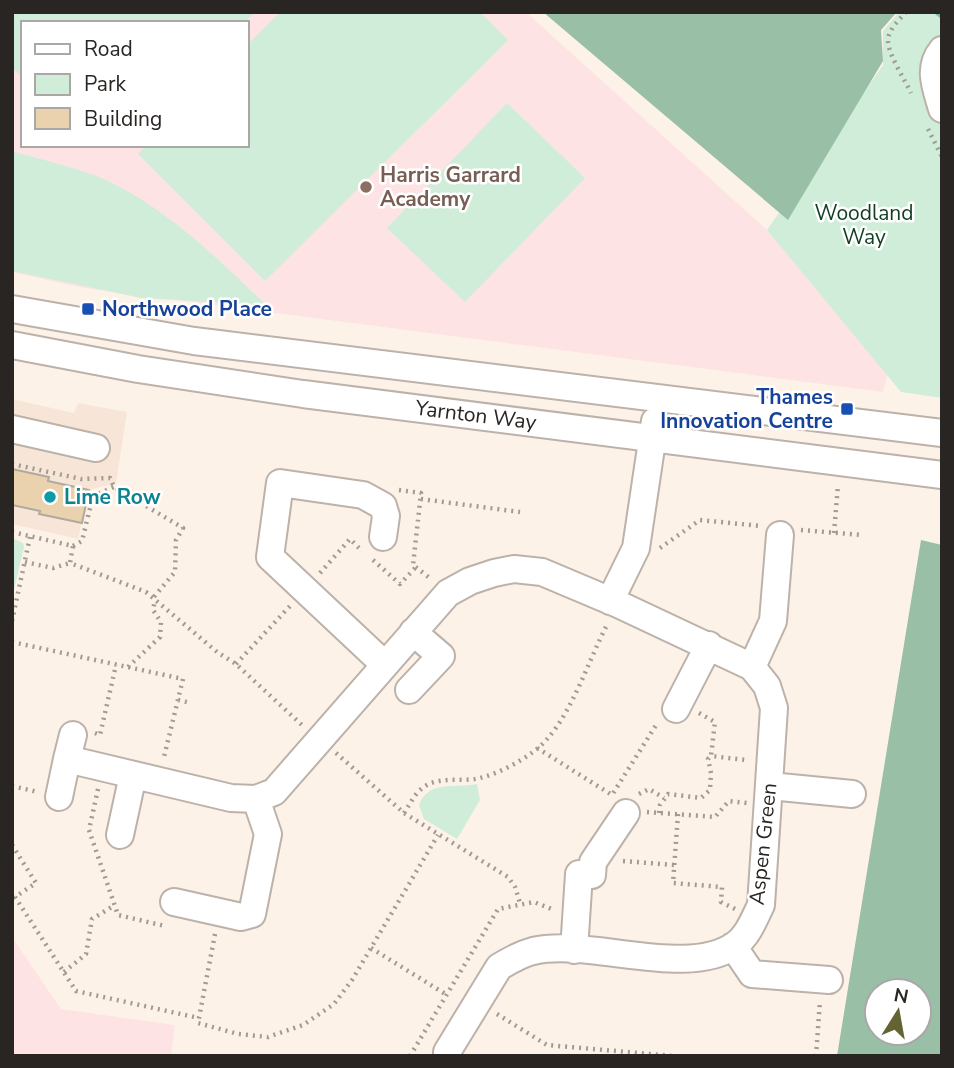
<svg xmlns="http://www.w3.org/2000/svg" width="954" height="1068" font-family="'Nunito Sans',sans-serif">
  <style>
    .built { fill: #f7e6d7 }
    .education { fill: #fee3e5; fill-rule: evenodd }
    .green { fill: #cfedd9 }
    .forest { fill: #99bfa6; fill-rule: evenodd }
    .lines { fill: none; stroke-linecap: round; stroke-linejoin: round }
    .stream { stroke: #7fb2b3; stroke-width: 7 }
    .building { fill: #ead2ae; stroke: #b0a99e; stroke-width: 2 }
    .minor-casing { stroke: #bcb2a9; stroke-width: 30 }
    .path { stroke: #a29a93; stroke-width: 4.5; stroke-dasharray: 2 5; stroke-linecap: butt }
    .minor { stroke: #fff; stroke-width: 26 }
    .education-dot { fill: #8d6e63; stroke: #fff; stroke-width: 2.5 }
    .transit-dot { fill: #1a4fb4; stroke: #fff; stroke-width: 2.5 }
    .culture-dot { fill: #0f9aa8; stroke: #fff; stroke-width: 2.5 }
    .labels { text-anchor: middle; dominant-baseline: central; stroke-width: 5; stroke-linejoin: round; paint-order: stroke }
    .education-label { font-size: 21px; font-weight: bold; fill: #785e54; stroke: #fff; text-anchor: start }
    .park-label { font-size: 21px; fill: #103e25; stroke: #fff }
    .transit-label { font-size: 21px; font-weight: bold; fill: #164399; stroke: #fff; text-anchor: start }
    .street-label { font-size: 21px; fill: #292522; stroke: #fff }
    .culture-label { font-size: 21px; font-weight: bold; fill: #0d838f; stroke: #fff; text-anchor: start }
  </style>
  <rect width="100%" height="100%" fill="#fdf2e8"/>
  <path class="built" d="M12,399l62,14 4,-10 49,9 -11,71 -27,7 -11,49 -66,-15z"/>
  <path class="education" d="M12,12h514l241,218 124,130 -8,32 -799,-104 -72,-16zM23,23h224v122h-224z
    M12,937l49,72 114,16 -4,31h-159z"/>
  <path class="green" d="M12,12h243l-11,11h-221v55l-11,-10z
    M280,12h200l28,28 -243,241 -127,-127 8,-9h101v-100z
    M899,12h43v386l-41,-6 -134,-162 116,-165v-34z
    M507,103l78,75 -120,124 -78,-74z
    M12,151c29,9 72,18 98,31 60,29 109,78 156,123l-125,-7 -129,-27z
    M12,538l11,5 1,4 -12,51z
    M477,784l3,16 -23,39 -33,-20 -5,-14c10,-26 36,-16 58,-21z"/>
  <path class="forest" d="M543,12h354l-16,18 2,31 -95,159z
    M921,540l21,5v511h-105zM877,991h42v42h-42z"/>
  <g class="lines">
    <path class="stream" d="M938,12l4,3"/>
  </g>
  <path class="building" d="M12,469l37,8 -1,4 41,9 -7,33 -43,-9 1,-3 -28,-6z"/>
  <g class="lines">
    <defs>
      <path id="minor" d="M942,50c-15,18 -6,38 0,59
        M12,309l182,32 748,92
        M12,345l126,24 165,25 639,81
        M12,429l84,19
        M383,537l3,-21 -3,-10 -20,-11 -83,-12 -10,74 114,107
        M610,601l26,-53 19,-127
        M752,667l21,-46 7,-86
        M409,690l32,-34 -28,-24
        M676,709l33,-64
        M73,735l-6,24 164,39 25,1
        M770,786l82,8
        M59,797l8,-38
        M120,835l13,-60
        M174,902l67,15 11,-3 16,-80 -12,-35 18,-7 174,-199 22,-12 24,-8 20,-4 28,3 76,32 134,63 15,19 7,22 -13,197c-7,14 -13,31 -26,40 -48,34 -144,-7 -202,6 -12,3 -24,10 -34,16l-52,85
        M733,946l19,28 77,6
        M574,950l5,-76 13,1 1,-13 33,-49"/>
    </defs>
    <use href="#minor" class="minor-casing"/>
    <path class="path" d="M906,12c-7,8 -18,18 -18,29 0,13 17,39 23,52
      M928,129l14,28
      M12,464l69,15 29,-1 4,9 69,41 -7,12 -1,32 -22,26
      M399,490l22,3 -8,72 18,14
      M421,499l99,13
      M801,530l61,5
      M12,532l61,14 -3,17 76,29 71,60 19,12 67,62
      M834,533l4,-48
      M73,546l9,-5 11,-45 21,-9
      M660,548l40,-28 61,6
      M373,560l27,24 16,-17
      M25,562l28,6 17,-5
      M320,573l30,-34 11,11
      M12,621l18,-84
      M12,642l171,37 -19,78
      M236,664l54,-58
      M128,667l32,-30 1,-15 -8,-12 2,-10
      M178,700l13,3
      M699,713l16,9 -4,34 36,4
      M95,733l5,2 16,-70
      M537,748l75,47 46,-73
      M336,753l68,60 104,64 7,10 5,16
      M12,786l26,6
      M98,789l-9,41 29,85 47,11
      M639,794l10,-5 15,9
      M647,812l68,5 14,-16 18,2
      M404,813c5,-7 9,-16 15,-22 17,-17 41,-8 61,-13 19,-5 38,-15 53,-26 36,-26 54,-90 75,-129
      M659,813l1,-8 8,-11 33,4 9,-8 1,-17 -3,-14 3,-3
      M678,814l-5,69 49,4 -1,15 14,7
      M12,845l24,38 -21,14 61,94 123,27
      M623,861l51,4
      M215,934l-17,89 40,11 30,3 35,-12 31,-21 18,-24 86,-145
      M371,948l76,47
      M64,972l22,-18 6,-35 23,-14
      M497,1014l50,31 126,11
      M410,1056l88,-147 36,-7 20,8
      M816,1056l4,-55"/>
    <use href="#minor" class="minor"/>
  </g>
  <circle class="education-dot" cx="366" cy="187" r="7"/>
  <g class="transit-dot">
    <rect x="81" y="302" width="14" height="14" rx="3.5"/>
    <rect x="840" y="402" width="14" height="14" rx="3.5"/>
  </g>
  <circle class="culture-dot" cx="50" cy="497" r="7"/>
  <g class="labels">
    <g class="education-label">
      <text x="380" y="175">Harris Garrard<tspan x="380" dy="24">Academy</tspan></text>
    </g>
    <g class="park-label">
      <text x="864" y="213">Woodland<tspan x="864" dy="24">Way</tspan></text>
    </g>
    <g class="transit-label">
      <text x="102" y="309">Northwood Place</text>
      <text x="833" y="397" text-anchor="end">Thames<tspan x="833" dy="24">Innovation Centre</tspan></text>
    </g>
    <g class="street-label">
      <text transform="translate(476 415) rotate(7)">Yarnton Way</text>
      <text transform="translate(763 844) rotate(-84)">Aspen Green</text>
    </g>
    <g class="culture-label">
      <text x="64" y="497">Lime Row</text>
    </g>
  </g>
  <rect width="954" height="1068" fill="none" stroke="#292522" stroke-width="28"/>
  <rect x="21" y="21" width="228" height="126" fill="#ffffff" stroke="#a9a8a7" stroke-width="2"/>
  <rect x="35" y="44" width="35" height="10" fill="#ffffff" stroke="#a9a8a7" stroke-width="2"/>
  <text x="84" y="56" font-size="21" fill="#292522">Road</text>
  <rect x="35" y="74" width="35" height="21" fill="#cfedd9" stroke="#a9a8a7" stroke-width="2"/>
  <text x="84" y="91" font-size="21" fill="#292522">Park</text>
  <rect x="35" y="108" width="35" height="21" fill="#ead2ae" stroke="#a9a8a7" stroke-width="2"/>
  <text x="84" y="126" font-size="21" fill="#292522">Building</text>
  <g transform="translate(898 1012) rotate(11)"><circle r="33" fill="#ffffff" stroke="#a9a8a7" stroke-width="2"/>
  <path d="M0-5L12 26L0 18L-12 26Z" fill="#636431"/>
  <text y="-10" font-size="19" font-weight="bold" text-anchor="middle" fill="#292522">N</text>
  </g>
</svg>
